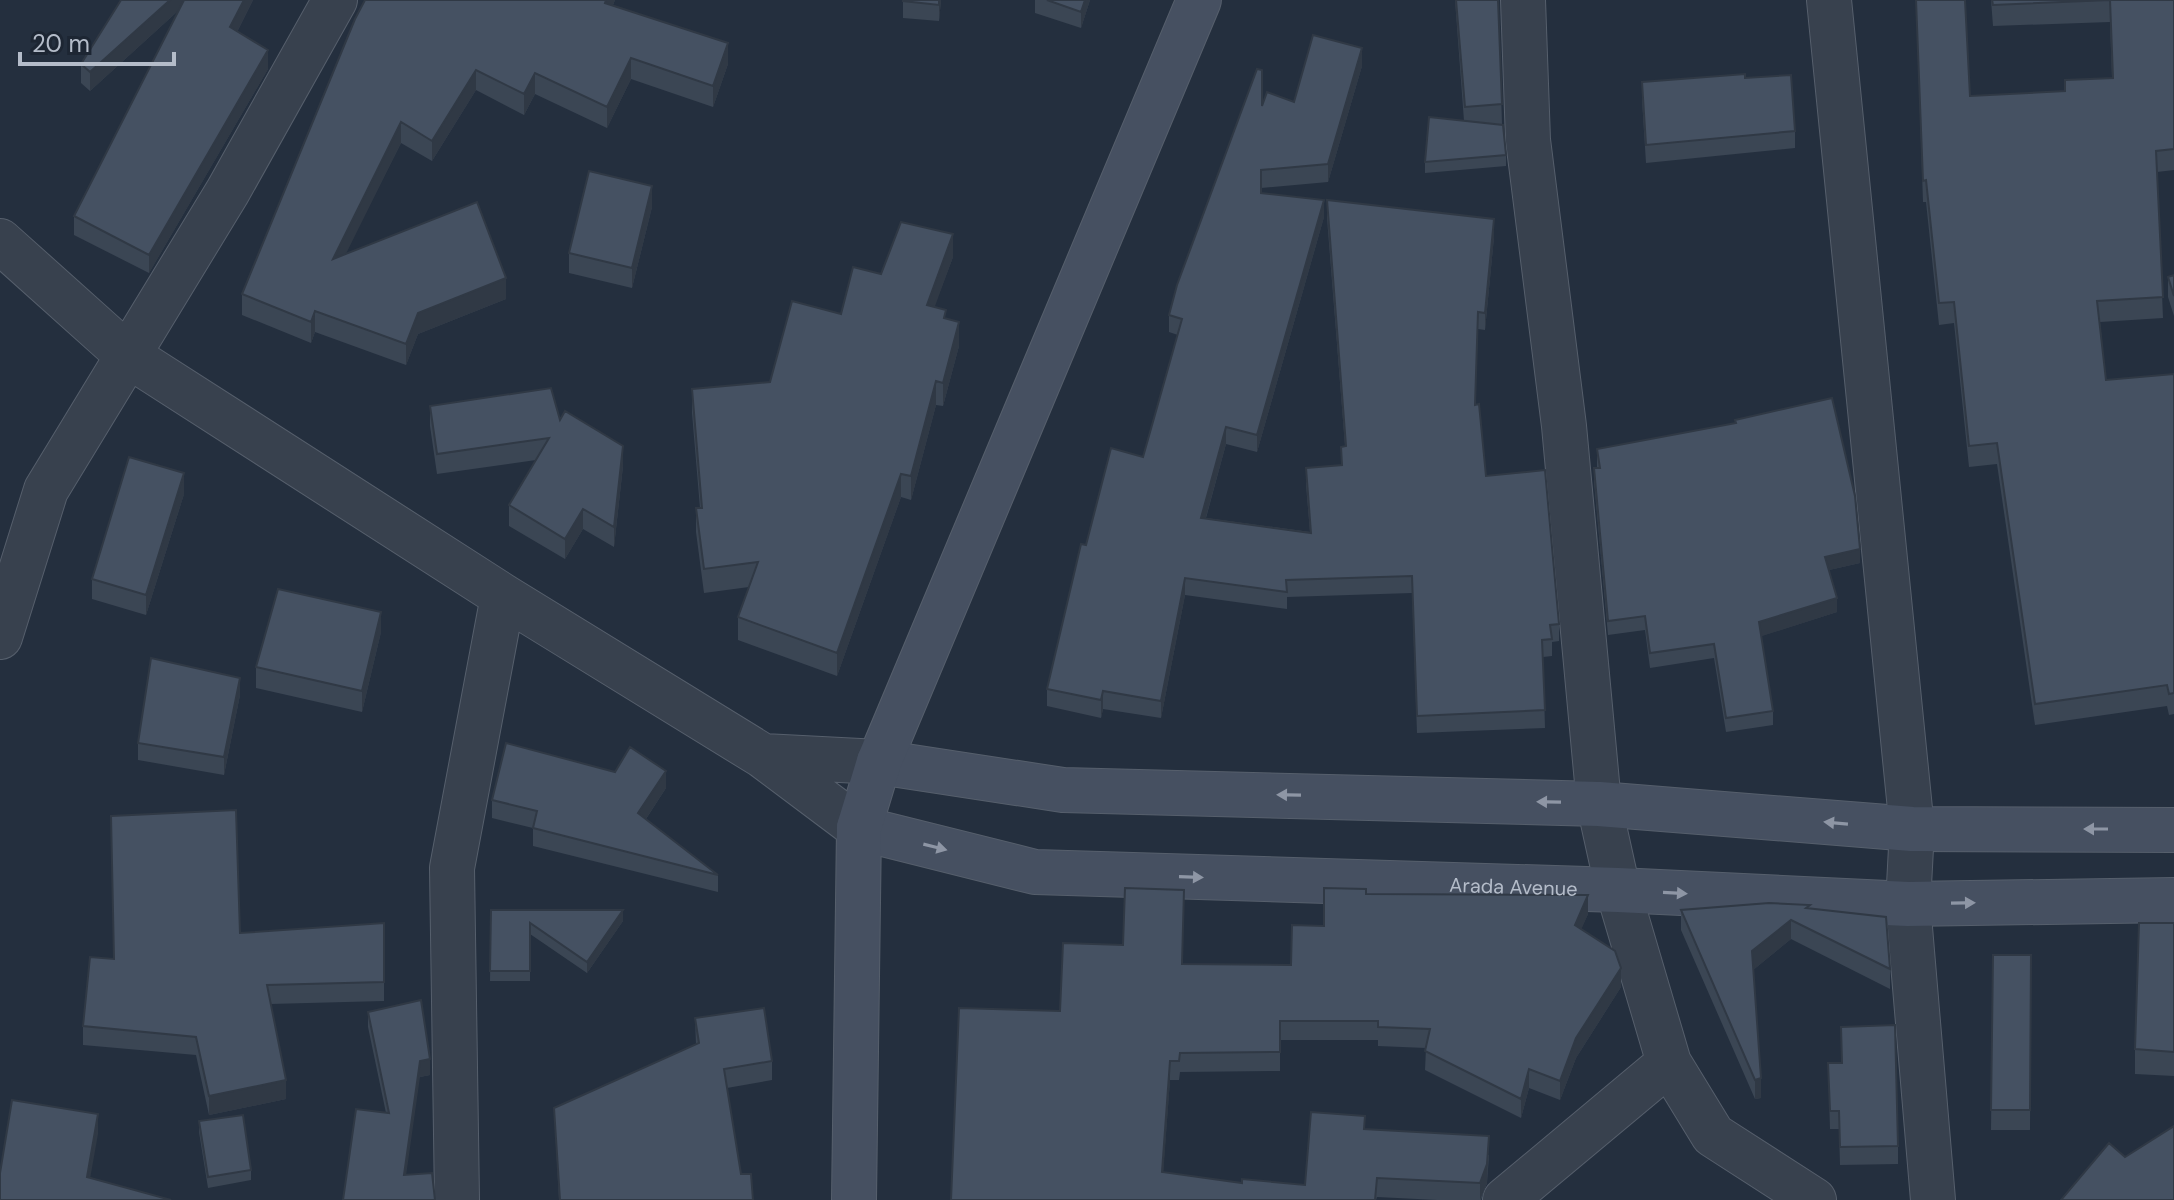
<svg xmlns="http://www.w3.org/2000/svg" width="2174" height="1200" font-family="'DM Sans',sans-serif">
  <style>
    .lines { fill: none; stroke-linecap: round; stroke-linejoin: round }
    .minor-casing { stroke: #565f6c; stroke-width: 46 }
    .secondary-casing { stroke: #565f6c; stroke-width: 46 }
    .minor { stroke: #38414e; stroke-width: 44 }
    .secondary { stroke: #465061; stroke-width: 44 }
    .wall { fill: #3b4654 }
    .shaded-wall { fill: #303945 }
    .building { fill: #455162; stroke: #303945; stroke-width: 2 }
    .oneway { fill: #8e96a5 }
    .labels { text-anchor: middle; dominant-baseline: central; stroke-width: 7; stroke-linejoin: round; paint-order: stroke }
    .street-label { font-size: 20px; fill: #b4bcc9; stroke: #1d2633 }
  </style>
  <rect width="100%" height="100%" fill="#242f3e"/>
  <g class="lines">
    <defs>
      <path id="minor" d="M1523,0l5,140 36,286 35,378 19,86 51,173 44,72 101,65
        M1829,0l83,829 -4,75 25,296
        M0,241l126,113 377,242 260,160 96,72
        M0,637l46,-147 182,-299 107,-191
        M763,756l116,6
        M457,1200l-5,-332 51,-272
        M1505,1200l164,-137"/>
      <g id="secondary">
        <path d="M879,762l184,28 536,14 313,25 262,1"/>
        <path id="s1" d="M859,828l176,44 583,18 290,14 266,-4"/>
        <path d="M854,1200l5,-372 20,-66 320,-762"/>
      </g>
    </defs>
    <use href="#minor" class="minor-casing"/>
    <use href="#secondary" class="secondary-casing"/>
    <use href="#minor" class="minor"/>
    <use href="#secondary" class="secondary"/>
  </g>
  <path class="wall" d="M121,0h132l-16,32 31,37 -119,204 -75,-38v-19l105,-206 -89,81 -9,-8v-19z
    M365,0h250l-2,5 115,59 -15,43 -82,-28 -24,49 -72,-34 -11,21 -48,-25 -44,71 -31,-18 -56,111 161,45 -88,35 -12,31 -91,-33 -4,11 -69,-28v-21z
    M903,0h38l-2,21 -36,-3z
    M1035,0h55l-9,28 -46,-15z
    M1455,0h43l4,124h-6l10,31v11l-81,7v-11l39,-41z
    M1916,0l54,96 95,-5 47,-13 -2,-56 -117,4 -2,-26h183v170l-17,2 6,146 -63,4 6,58 68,-6v340l-5,1 -2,-9 -132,19 -38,-261 -28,3 -15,-144 -15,2 -13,-123h-3z
    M1362,66l-34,116 -67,6v5l63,24 -67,235 -31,-8 -20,74 104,14 -4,-47v-17l35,-3v-18l4,-1 -18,-228v-18l167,37 -9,93 -7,-1 -3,76 11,71 73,148v17l-7,1v14l-9,1 2,71 -128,5 -5,-140 -125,4v12l-102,-14 -24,123 -58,-9 -2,9 -54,-12v-17l39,-144 57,-88 35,-122 -9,-3v-17l93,-210 32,-3z
    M1745,78l50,53v17l-149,15 -4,-63v-18z
    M652,207l-20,81 -63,-15v-20z
    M953,257l-19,50 12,12 13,27 -16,60 -7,-1 -25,95 -10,-3 -64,179 -99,-36v-23l11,-30 -45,6 -8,-61v-24h4l-8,-95v-24l78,-7 111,-108z
    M2174,275v41l-6,-19v-20z
    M430,406l130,14 63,46 -9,81 -31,-18 -18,30 -56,-33v-21l27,-45 -99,14 -7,-48z
    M1597,449l263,114 -31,7 8,42 -76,24 12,75v14l-47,7 -12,-74 -64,10 -5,-38 -37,5 -14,-153v-14h3z
    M184,494l-38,121 -54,-16v-20z
    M381,632l-19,80 -106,-24v-21z
    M240,695l-16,80 -86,-15v-17z
    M666,788l-20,31 72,56v17l-185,-46v-18l-41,-10v-18z
    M1366,894l222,20 -7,15 40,58 -45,71 -16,42 -31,-12 -8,30 -96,-48 1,-22 -48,-2v-6h-98v31l-100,1 -1,8h-9l-7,92 79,11 63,2 60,-56 124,26 -2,28 -6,17h-44l-60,-3 -1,3h-425l109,-189 63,-66 60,19 108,1 33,-39z
    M1810,909l80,60v20l-99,-50 -38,31 8,128 -6,1 -74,-169v-20z
    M491,910l132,11 -36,52 -57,-39v47h-40z
    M384,923v78l-114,3 16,95 -77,16 -13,-60 -113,-10v-19l157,-93z
    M2174,923v153l-39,-2v-25z
    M1993,955h38l-1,175h-39z
    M368,1012l62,63 -10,2 -77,123 43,-87 -18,-86z
    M695,1018l77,43v19l-45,8 14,86 12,26h-194l-5,-92 142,-63z
    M1828,1063l70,83v18l-58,1 -1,-36h-9z
    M199,1121l52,49v10l-43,8 -9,-56z"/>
  <path class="shaded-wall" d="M170,0h20l-100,91v-19z
    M244,0h9l-23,46v-19z
    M606,0h9l-10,23v-20z
    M939,0h2l-2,21z
    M1085,0h5l-9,28v-16z
    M728,43v21l-15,43v-21z
    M1362,48v18l-34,116v-18z
    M268,50v19l-119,204v-18z
    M631,58v21l-24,49v-21z
    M476,70v20l-44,71v-20z
    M535,73v21l-11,21v-21z
    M401,122v21l-68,137v-21z
    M652,186v21l-20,81v-20z
    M1324,200v17l-67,235v-17z
    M1494,219v18l-9,93v-17z
    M953,234v23l-26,71v-23z
    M506,278v21l-88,35 -12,31v-21l12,-31z
    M315,311v21l-4,11v-21z
    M959,322v24l-16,60v-23z
    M936,381v24l-25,95v-24z
    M1226,427v17l-25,91v-17z
    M623,446v20l-9,81v-20z
    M184,473v21l-38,121v-20z
    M901,474v23l-64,179v-23z
    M583,509v20l-18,30v-20z
    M1860,549v14l-35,8v-14z
    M1185,578v17l-24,123v-17z
    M1837,598v14l-78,25v-15z
    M381,612v20l-19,80v-21z
    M240,678v17l-16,80v-18z
    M1103,691v18l-2,9v-18z
    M666,771v17l-28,43v-18z
    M1588,895v19l-13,30v-19z
    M623,910v11l-36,52v-11z
    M1791,920v19l-39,32v-20z
    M1621,968v19l-45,71 -16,42v-19l16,-43z
    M430,1059v16l-10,2 -16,113v-15l16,-114z
    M1170,1061v19l-8,111v-19z
    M1529,1069v19l-8,30v-19z
    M1761,1078v20l-6,1v-19z
    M286,1080v19l-77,16v-19z
    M98,1114v20l-11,62v-19z
    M1489,1136l-2,47 -7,17v-17z"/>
  <path class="building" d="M121,0h49l-80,72 -9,-8z
    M184,0h60l-14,27 38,23 -119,205 -75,-39z
    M365,0h241l-1,3 123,40 -15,43 -82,-28 -24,49 -72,-34 -11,21 -48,-24 -44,71 -31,-19 -68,137 144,-57 29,76 -88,35 -12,31 -91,-33 -4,11 -69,-28 113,-275z
    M903,0h36v5l-36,-4z
    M1047,0h38l-4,12z
    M1456,0h42l4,104 -37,3z
    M1916,0h49l5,96 95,-5v-11l48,-2 -3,-78 -117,5 -1,-5h182v149l-18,2 7,146 -66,4 9,79 68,-6v319l-5,1 -2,-9 -132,19 -38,-261 -28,3 -15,-144 -15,1 -13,-123 -3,1z
    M1313,35l49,13 -34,116 -67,6v23l63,7 -67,235 -31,-8 -25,91 110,15 -5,-65 36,-3 -1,-18 5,-1 -19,-246 167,19 -9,94 -7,-1 -3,93 4,-1 7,72 59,-6 14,154 -9,1 2,14 -10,1 3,70 -128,6 -5,-140 -126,4 1,12 -102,-14 -24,123 -58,-10 -2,9 -54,-11 34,-145 5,1 25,-97 32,9 39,-138 -13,-4 8,-30 80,-216 5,1v36l5,-14 27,10z
    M1745,74v4l46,-3 4,56 -149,14 -4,-63z
    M1429,117l74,8 3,30 -81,7z
    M589,171l63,15 -20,82 -63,-15z
    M901,222l52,12 -26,71 19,5 -2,8 15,4 -16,61 -7,-2 -25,95 -10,-2 -64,179 -99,-36 20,-55 -54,7 -8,-61h6l-10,-119 78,-7 22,-81 49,13 12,-47 28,7z
    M2174,275v21l-6,-19z
    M551,388l9,32 5,-9 58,35 -9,81 -31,-18 -18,30 -56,-34 40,-67 -112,16 -7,-48z
    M1832,398l23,98 5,53 -35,8 12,41 -78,24 14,89 -47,7 -12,-74 -64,9 -5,-37 -37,5 -14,-153h6l-3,-19 139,-26 -1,-3z
    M129,457l55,16 -38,122 -54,-16z
    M278,589l103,23 -19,79 -106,-24z
    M151,658l89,20 -16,79 -86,-14z
    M506,743l109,29 15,-25 36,24 -28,42 80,62 -185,-47 4,-17 -45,-11z
    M236,810l4,123 144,-10v59l-117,3 19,95 -77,16 -13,-59 -113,-11 7,-69 24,2 -3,-143z
    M1125,888l59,2 -2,74 109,1 1,-40 32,1v-38l42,1v5l222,1 -13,30 40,26 6,17 -45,70 -16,43 -31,-12 -8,30 -96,-48 5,-22 -52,-2v-6h-98v31l-100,1 -1,8h-9l-8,111 80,11v-4l63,6 6,-73 54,4 -1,13 125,7 -2,28 -7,19 -103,-5 -2,22h-424l8,-192 101,3 3,-68 60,2z
    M1769,903l41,2 -4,3 80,9 4,52 -99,-49 -39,31 9,127 -6,2 -74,-170z
    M491,910h132l-36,52 -57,-39v48h-40z
    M2139,923h35v129l-39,-3z
    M1993,955h38l-1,155h-39z
    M421,1000l9,59 -10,2 -16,114 28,-2 3,27h-92l13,-91 33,4 -21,-101z
    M764,1008l8,53 -48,8 17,105h10l2,26h-193l-6,-92 145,-65 -4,-25z
    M1895,1025l3,121 -58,1 -1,-36h-9l-2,-48h14l-1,-36z
    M12,1100l86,14 -11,63 84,23h-171v-27z
    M243,1115l8,55 -43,7 -9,-56z
    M2174,1126v74h-113l48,-57 16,14z"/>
  <defs><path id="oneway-solid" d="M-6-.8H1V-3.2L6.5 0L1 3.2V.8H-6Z" transform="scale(2)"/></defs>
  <g class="oneway">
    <use href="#oneway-solid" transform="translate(1289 795) rotate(-179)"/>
    <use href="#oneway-solid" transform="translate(1549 802) rotate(-179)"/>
    <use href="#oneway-solid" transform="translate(1836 823) rotate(-175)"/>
    <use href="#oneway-solid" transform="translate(2096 829) rotate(-180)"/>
    <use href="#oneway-solid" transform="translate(935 847) rotate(14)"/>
    <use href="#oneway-solid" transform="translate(1191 877) rotate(2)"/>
    <use href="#oneway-solid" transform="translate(1675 893) rotate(3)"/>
    <use href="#oneway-solid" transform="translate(1963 903) rotate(-1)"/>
  </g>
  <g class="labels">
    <g class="street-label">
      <text stroke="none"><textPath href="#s1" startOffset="660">Arada Avenue</textPath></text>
    </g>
  </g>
  <path d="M20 52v12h154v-12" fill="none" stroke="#b4bcc9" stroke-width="4"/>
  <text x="32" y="52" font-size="24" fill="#b4bcc9" stroke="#1d2633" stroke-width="6" paint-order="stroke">20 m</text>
</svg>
